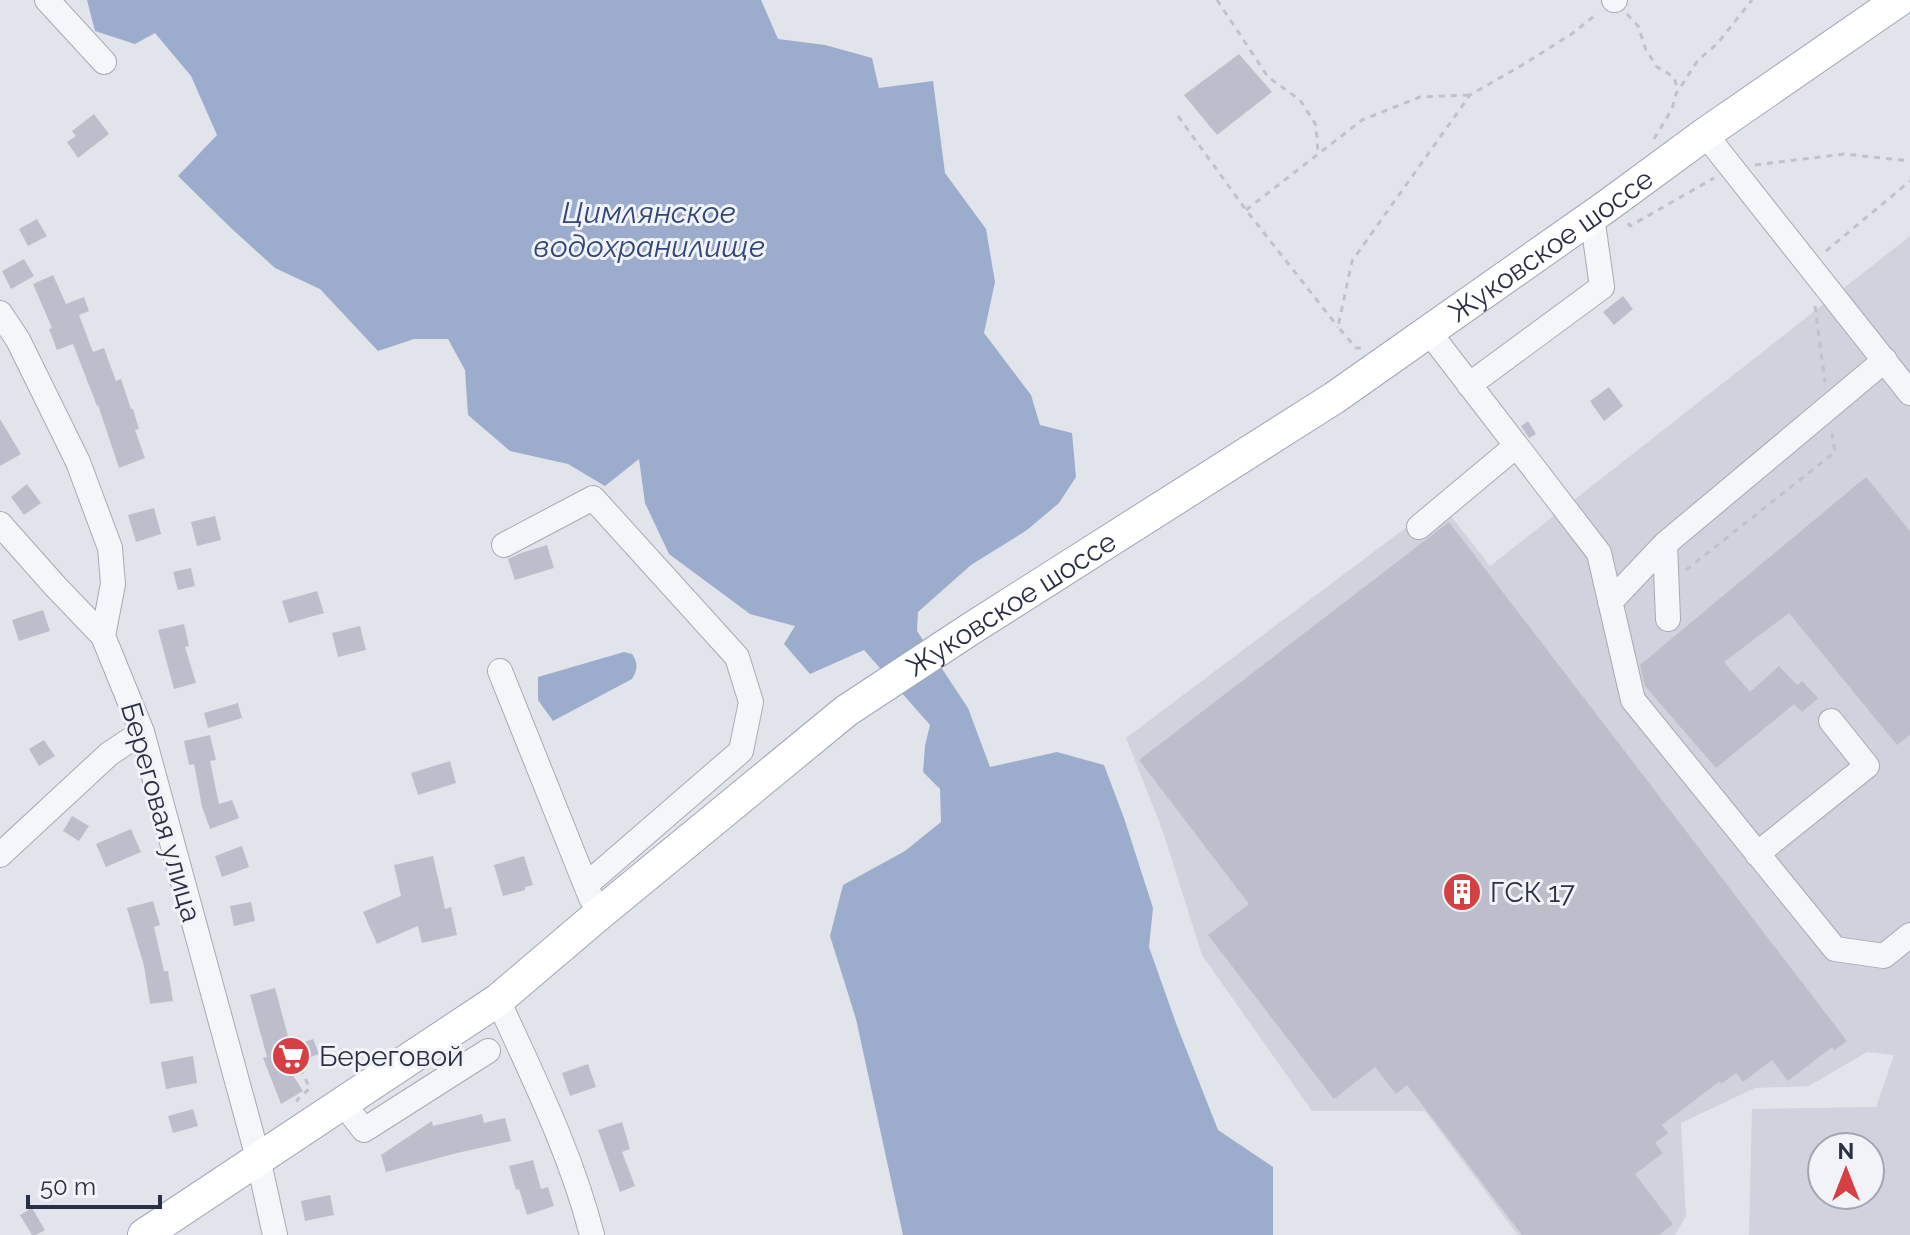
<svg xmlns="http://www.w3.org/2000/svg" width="1910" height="1235" font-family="Raleway,sans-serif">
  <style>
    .built { fill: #d0d3dd; fill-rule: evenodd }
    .water { fill: #9baccd }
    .building { fill: #bcbfcb }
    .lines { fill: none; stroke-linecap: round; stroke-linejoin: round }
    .minor-casing { stroke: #a7aab6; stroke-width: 26 }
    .major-casing { stroke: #a0a6b7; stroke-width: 34 }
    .path { stroke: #c0c2ca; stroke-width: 3; stroke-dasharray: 6 6; stroke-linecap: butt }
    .minor { stroke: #f5f6f9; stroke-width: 24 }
    .major { stroke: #fff; stroke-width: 32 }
    .labels { text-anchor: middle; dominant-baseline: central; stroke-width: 6; stroke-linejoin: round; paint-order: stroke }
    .street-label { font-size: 28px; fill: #292f44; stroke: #f2f3f8 }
    .poi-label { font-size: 28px; fill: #292f44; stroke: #f2f3f8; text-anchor: start }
    .water-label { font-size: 30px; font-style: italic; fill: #30477a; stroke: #f2f3f8 }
  </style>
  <rect width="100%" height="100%" fill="#e2e4eb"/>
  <path class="built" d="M1910,236v999h-161l3,-126 124,-2 18,-52 -27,-3 -58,34 -54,2 -74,35 5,93 -11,19h-157l-93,-124h-113l-110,-156 -40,-126 -36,-91 314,-236 50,64zM1822,1147h48v48h-48z"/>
  <path class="water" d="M87,0h674l17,39 47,6 47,13 7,30 54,-7 12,92 41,56 9,53 -11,51 47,62 9,30 32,8 4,44 -17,26 -32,27 -56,35 -53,47 -1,19 51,77 22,59 67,-15 47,13 20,53 29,90 -4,39 28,79 41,104 55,37v68h-370l-47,-216 -26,-83 13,-51 62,-34 36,-29 -1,-33 -17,-17 2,-26 5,-21 -66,-75 -54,24 -26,-30 11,-18 -45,-12 -81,-60 -24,-51 -6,-44 -34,27 -37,-22 -58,-13 -42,-36 -3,-45 -17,-31h-34l-36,12 -58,-62 -45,-21 -43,-39 -54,-53 39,-41 -26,-59 -36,-43 -20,11 -40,-13z
    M624,652l8,2c6,9 6,15 0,25l-79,42 -15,-21v-23z"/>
  <path class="building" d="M1239,54l33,38 -55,43 -33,-40z
    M94,114l15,20 -31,24 -11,-16 9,-6 -4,-5z
    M37,219l10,17 -19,10 -9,-17z
    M24,259l10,17 -23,13 -9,-18z
    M53,275l13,29 18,-7 5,14 -10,4 14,37 11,-4 12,33 5,-2 10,30h2l6,20 -4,1 10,28 -26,10 -21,-63 -1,1 -24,-62 -16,6 -8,-21 3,-1 -19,-44z
    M1623,296l10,13 -19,16 -11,-13z
    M1609,387l14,19 -19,15 -14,-20z
    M0,419l21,35 -21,12z
    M1528,421l8,13 -7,4 -8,-12z
    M1866,477l44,54v204l-13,10 -108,-132 -65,49 26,30 29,-26 18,19 5,-4 16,17 -16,14 -8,-8 -78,64 -71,-82 -5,-21z
    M27,484l14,19 -17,12 -13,-18z
    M154,508l7,26 -25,8 -8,-27z
    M215,516l6,24 -24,6 -6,-24z
    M1449,522l398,519 -12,9 -3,-3 -44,34 -16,-21 -29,22 -7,-9 -15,11 -1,-3 -58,44 6,8 -13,10 8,10 -28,21 38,50 -14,11h-137l-115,-150 -11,9 -21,-27 -41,32 -126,-164 41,-31 -110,-144z
    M547,545l7,23 -39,12 -7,-21 13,-6z
    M191,568l4,18 -17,4 -5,-18z
    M317,591l7,22 -35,10 -7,-22z
    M43,610l7,21 -31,10 -7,-21z
    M184,624l5,22 -4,1 11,36 -22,6 -16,-59z
    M360,626l6,24 -28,7 -6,-24z
    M238,703l4,15 -34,10 -4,-15z
    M210,735l6,25 -6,1 9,43 13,-4 7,18 -29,11 -8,-22 -8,-43 -5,1 -5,-24z
    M44,740l11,16 -16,10 -10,-17z
    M450,761l6,22 -38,12 -7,-22z
    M72,816l17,10 -10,15 -16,-10z
    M131,829l10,23 -35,15 -10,-23z
    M242,846l7,21 -27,10 -7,-21z
    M433,856l12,53 6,-2 6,28 -35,8 -4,-17 -41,18 -14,-32 38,-16 -7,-31z
    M524,856l9,29 -8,2v3l-22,6 -9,-31z
    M153,901l7,24 -6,2 10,44h4l5,30 -23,3 -6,-38 -17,-58z
    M251,902l4,19 -21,5 -4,-20z
    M275,988l16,59 22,-8 6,15 -32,12 16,25 -22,13 -18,-46 4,-1 -17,-62z
    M193,1056l4,27 -31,6 -5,-27z
    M588,1064l8,23 -26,9 -8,-23z
    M193,1109l5,17 -25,7 -5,-17z
    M482,1114l2,9 21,-5 6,23 -54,12 -71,19 -5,-17 51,-34 1,5z
    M622,1122l8,27 -8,3 13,34 -15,6 -22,-62z
    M533,1160l8,29 7,-2 6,19 -27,9 -8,-26 -3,1 -7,-24z
    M330,1195l4,20 -29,6 -4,-20z
    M32,1208l13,22 -9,5h-4l-12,-20z"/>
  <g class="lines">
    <defs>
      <path id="minor" d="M47,0l57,62
        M1614,0h1
        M1705,134l205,259
        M0,313l18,27 60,122 32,86 3,36 -10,52 39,96 116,426 17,77
        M1429,332l170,221 34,147 202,249 49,7 26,-21
        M1469,385l133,-98 -10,-71
        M0,524l56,63 47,49
        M1419,527l97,-81
        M504,545l89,-47 144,159 14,45 -10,49 -155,134
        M1610,602l55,-58
        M1668,619l-3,-75 220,-184
        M500,671l91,227
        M1757,854l110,-88 -36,-45
        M0,855l109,-101 33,-22
        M498,1000c35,77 73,153 94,235
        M342,1102l22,28 124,-79"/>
      <g id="major">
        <path id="s1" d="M144,1235l354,-235 100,-85 248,-204 126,-83 362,-230 273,-192 98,-72 194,-134"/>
      </g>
    </defs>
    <use href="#minor" class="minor-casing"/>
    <use href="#major" class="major-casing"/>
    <path class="path" d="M1217,0l51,77 32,23 16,25 2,29
      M1627,14l11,12 8,24 11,17 17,10 4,14
      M1178,116l68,94 92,117
      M1654,139l18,-30 4,-15 22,-34 19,-16 35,-44
      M1755,165l89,-11 66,7
      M1246,210l116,-90 58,-23 50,-2
      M1628,223l2,3 84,-48
      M1826,251l84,-70
      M1815,306l10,76
      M1361,348h-5l-18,-21 14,-66 118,-166 54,-31 49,-31 25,-20
      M1686,570l149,-118 -3,-19
      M298,1102l-1,-2 13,-12 -11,-21"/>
    <use href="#minor" class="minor"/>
    <use href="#major" class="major"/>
  </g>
  <defs>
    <symbol id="building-disc" viewBox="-11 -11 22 22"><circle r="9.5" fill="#d54143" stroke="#f2f3f8"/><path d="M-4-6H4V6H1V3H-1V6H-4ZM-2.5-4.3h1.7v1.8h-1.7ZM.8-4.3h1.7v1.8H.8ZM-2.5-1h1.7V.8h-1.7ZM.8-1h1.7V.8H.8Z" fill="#fff"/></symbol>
    <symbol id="supermarket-disc" viewBox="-11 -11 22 22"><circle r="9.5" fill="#d54143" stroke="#f2f3f8"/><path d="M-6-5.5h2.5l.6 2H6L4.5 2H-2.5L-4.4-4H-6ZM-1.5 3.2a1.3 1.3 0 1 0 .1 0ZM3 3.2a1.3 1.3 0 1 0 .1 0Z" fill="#fff"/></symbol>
  </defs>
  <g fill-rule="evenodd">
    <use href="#building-disc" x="1440" y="870" width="44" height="44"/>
    <use href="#supermarket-disc" x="269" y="1034" width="44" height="44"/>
  </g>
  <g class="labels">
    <g class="street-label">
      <text stroke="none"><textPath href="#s1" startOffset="1722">Жуковское шоссе</textPath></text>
      <text stroke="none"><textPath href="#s1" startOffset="1074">Жуковское шоссе</textPath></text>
      <text transform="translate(161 812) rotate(74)">Береговая улица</text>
    </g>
    <g class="poi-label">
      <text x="1490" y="892">ГСК 17</text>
      <text x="319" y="1056">Береговой</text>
    </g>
    <g class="water-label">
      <text x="649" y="212">Цимлянское<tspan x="649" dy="34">водохранилище</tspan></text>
    </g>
  </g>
  <g transform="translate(1846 1171)"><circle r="38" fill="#f2f3f8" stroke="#a2a5b0" stroke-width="2"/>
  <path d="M0-6L14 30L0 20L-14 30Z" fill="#d54143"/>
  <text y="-12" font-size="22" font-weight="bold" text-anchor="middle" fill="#292f44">N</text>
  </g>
  <path d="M28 1195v12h132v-12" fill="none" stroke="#292f44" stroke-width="4"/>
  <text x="40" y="1195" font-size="24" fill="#292f44" stroke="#f2f3f8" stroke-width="6" paint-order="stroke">50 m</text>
</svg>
